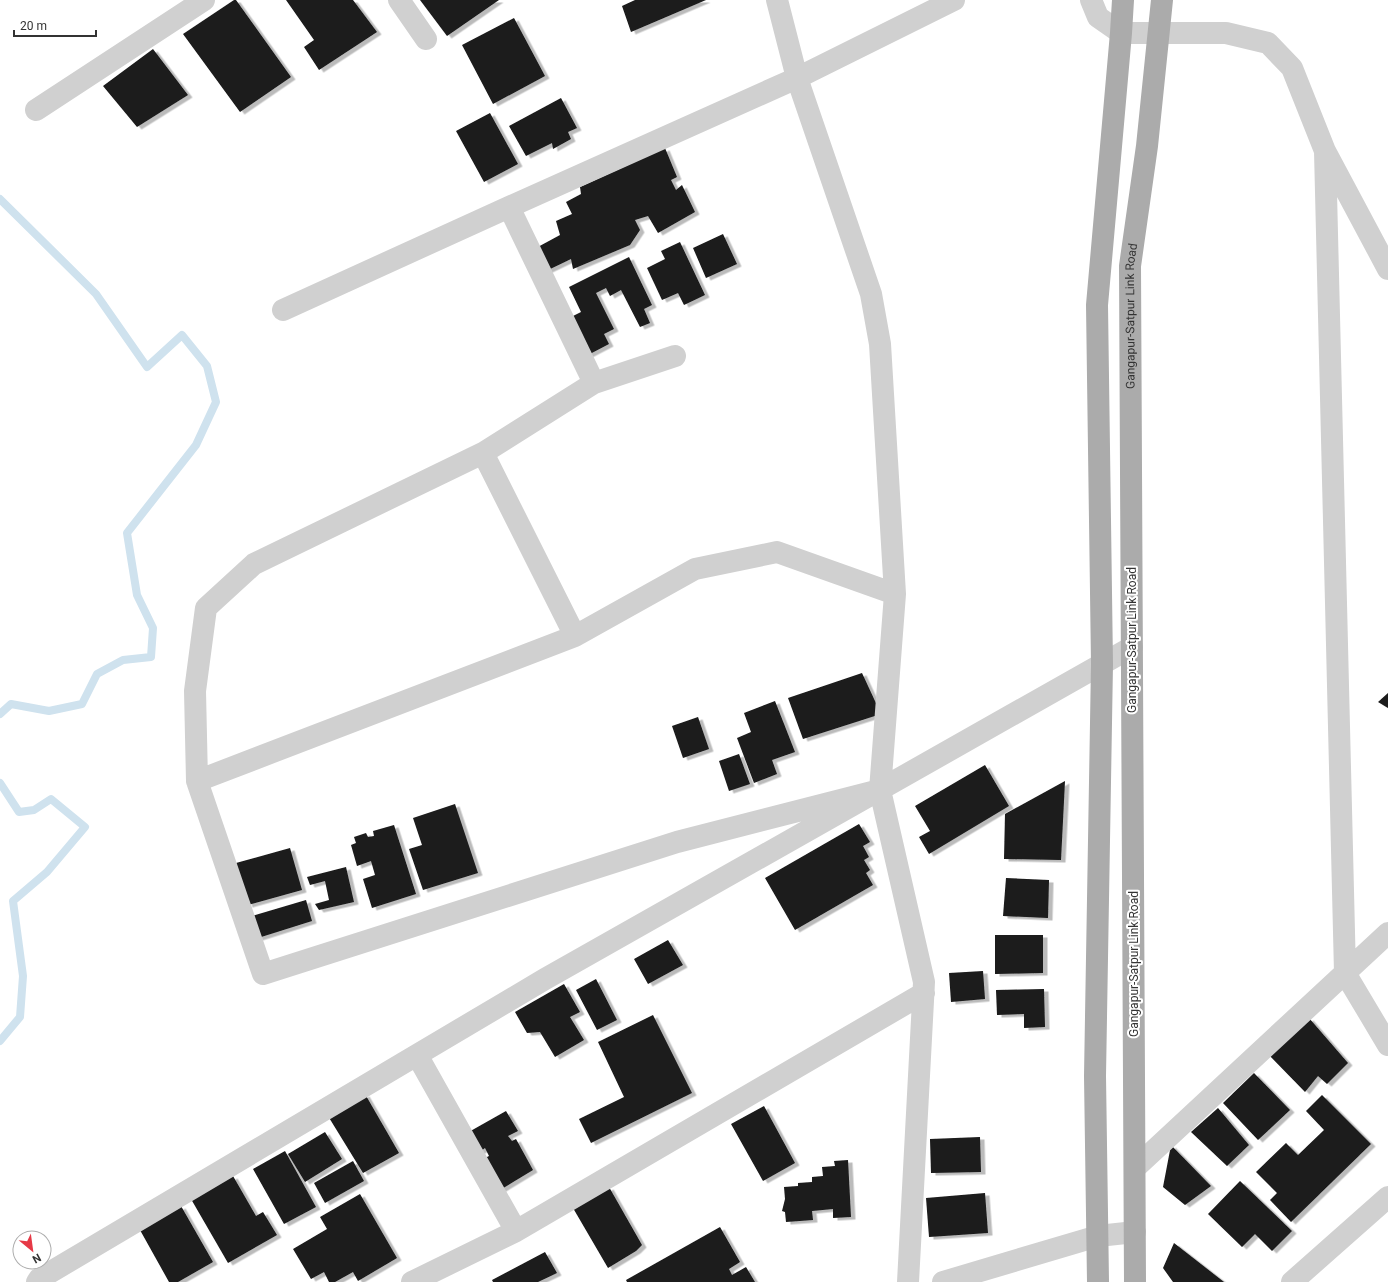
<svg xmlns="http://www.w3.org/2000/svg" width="1388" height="1282" font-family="Roboto,sans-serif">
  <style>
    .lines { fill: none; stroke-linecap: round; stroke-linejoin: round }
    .stream { stroke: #cfe2ee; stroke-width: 8 }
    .building { fill: #1a1a1a; filter: url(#shadow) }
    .minor { stroke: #d0d0d0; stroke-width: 22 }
    .primary { stroke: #ababab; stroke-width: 22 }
    .labels { text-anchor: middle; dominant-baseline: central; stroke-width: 4; stroke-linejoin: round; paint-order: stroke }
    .street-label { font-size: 12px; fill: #333; stroke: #fff }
  </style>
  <defs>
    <filter id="shadow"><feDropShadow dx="4.5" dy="2.5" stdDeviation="0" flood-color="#0004"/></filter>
  </defs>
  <rect width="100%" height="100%" fill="#fff"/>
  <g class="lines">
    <path class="stream" d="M0,199l96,95 51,73 35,-32 25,31 9,36 -20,43 -69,88 10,62 16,33 -2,29 -28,3 -26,14 -15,30 -33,7 -38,-7 -11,10
      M0,783l19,29 15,-2 17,-11 34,28 -38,45 -34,29 10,75 -3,41 -20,24"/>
  </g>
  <path class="building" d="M234,0h2l55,77 -51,35 -57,-78z
    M286,0h67l24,32 -58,38 -15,-23 10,-7z
    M420,0h79l-52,36z
    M635,0h71l-75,32 -9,-26z
    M514,18l31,58 -52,28 -31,-59z
    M153,49l35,46 -51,32 -34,-41z
    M561,98l16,30 -9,4 3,7 -18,10 -1,-6 -26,13 -17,-30z
    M490,113l28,51 -34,18 -28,-51z
    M665,148l12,29 -6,3 5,10 6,-5 13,27 -37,21 -10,-17 -13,4 5,10 -10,15 -57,24 -2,-10 -25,12 -10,-23 24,-13 -4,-14 16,-7 -6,-12 15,-8 -1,-7z
    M723,234l14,30 -31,14 -13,-30z
    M680,242l25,53 -21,10 -6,-12 -16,7 -15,-32 18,-9 -4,-8z
    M629,257l23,48 -8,4 6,14 -10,4 -19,-37 -11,6 -4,-8 -10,5 18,36 -10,5 5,10 -23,12 -19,-37 14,-7 -12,-25z
    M862,673l19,41 -78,25 -15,-41z
    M1388,693v15l-10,-6z
    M775,701l20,51 -23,8 5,14 -23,9 -17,-45 14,-6 -7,-19z
    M698,717l11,32 -26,9 -11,-32z
    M739,754l11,30 -21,7 -10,-30z
    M985,765l24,41 -80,48 -10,-17 11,-6 -15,-25z
    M1065,781l-4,79 -57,-1 1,-45z
    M455,804l23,69 -55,17 -14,-41 13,-4 -9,-27z
    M859,824l11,18 -7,4 6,11 -5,3 6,10 -4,3 7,12 -78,45 -30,-52z
    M394,825l22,69 -44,14 -9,-29 12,-4 -4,-14 -14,5 -6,-21 5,-2 -2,-6 12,-4 2,4 6,-1 -1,-5z
    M290,848l12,42 -54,15 -12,-42z
    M346,867l8,35 -35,8 -4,-6 14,-4 -4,-19 -15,4 -3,-8z
    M1006,878l43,2 -1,38 -45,-2z
    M306,900l6,21 -54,17 -6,-22z
    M995,935h48v38l-48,1z
    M668,940l15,25 -35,19 -14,-25z
    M983,971l2,28 -34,3 -2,-29z
    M596,979l21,41 -20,10 -21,-40z
    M564,984l16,28 -10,5 14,23 -29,17 -15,-25 -13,1 -12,-21z
    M1044,989l1,38 -21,1v-14l-27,1 -1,-25z
    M653,1015l39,78 -101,50 -12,-24 45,-22 -26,-55z
    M1309,1018l39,45 -21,21 -9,-8 -13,16 -38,-39z
    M1254,1073l36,37 -32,30 -35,-37z
    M365,1094l34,59 -36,20 -35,-57z
    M1322,1095l49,49 -80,78 -21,-22 7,-7 -21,-21 30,-29 12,12 26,-25 -18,-19z
    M764,1106l31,57 -32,18 -32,-57z
    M1218,1108l31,37 -22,21 -36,-34z
    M506,1111l12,20 -10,5 4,5 4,-2 17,31 -33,20 -17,-31 6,-3 -4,-8 -7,5 -11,-20z
    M325,1132l17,27 -37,23 -17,-28z
    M980,1137l1,35 -50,1 -1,-34z
    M1171,1145l40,41 -26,19 -22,-18z
    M285,1151l31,56 -32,17 -31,-55z
    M848,1160l3,57 -18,1v-9l-21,2 1,9 -27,2 -1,-10 -3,-1 3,-12 -1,-12 14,-1v-3l14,-1v-5l11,-1 -1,-9 13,-1 -1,-5z
    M353,1161l11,20 -39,22 -11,-20z
    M233,1176l23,40 7,-4 14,23 -49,28 -37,-64z
    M1240,1181l52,50 -20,20 -17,-17 -13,13 -34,-33z
    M609,1187l33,58 -6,6 -28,17 -35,-60z
    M985,1193l3,40 -59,4 -3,-39z
    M360,1194l37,64 -39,23 -5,-9 -18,10h-6l-5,-10 -13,7 -18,-30 34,-20 -7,-12z
    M181,1206l32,56 -35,20h-9l-29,-52z
    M720,1227l20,35 -11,7 3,6 14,-8 9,15h-128l-1,-2z
    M1174,1243l50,39h-51l-10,-14z
    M545,1252l12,21 -19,9h-45l-1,-2z"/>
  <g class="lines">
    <path class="minor" d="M399,0l27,39
      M777,0l20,78 74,216 9,50 15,250 -15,196 44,192 -16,300
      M1091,0l7,17 23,16h105l42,10 24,25 33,83 63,118
      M36,110l168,-110
      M1325,151l20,822 43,72
      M509,207l85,176
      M283,310l226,-103 288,-129 157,-78
      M575,636l-92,-183 111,-70 81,-27
      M197,781l-2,-90 11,-83 48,-44 229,-111
      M880,790l-203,52 -414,132 -66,-193 378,-145 120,-67 82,-17 118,42
      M417,1055l99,176
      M1135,1168l253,-235
      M37,1282l2,-3 506,-300 587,-332
      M412,1282l104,-51 408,-238
      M943,1282l155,-46 37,-4
      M1292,1282l96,-85"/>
    <g class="primary">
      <path d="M1098,1282l-3,-206 7,-412 -5,-359 24,-272 2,-33"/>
      <path id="s1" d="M1135,1282l-5,-1016 17,-120 15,-146"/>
    </g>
  </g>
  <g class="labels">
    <g class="street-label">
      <text stroke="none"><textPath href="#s1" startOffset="966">Gangapur-Satpur Link Road</textPath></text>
      <text transform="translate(1132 640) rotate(-90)">Gangapur-Satpur Link Road</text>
      <text transform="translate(1134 964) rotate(-90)">Gangapur-Satpur Link Road</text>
    </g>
  </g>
  <g transform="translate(32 1250) rotate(151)"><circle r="19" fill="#ffffff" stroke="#adadad"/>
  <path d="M0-3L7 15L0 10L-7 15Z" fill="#e63946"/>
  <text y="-6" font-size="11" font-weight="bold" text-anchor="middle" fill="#333333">N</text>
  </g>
  <path d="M14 30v6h82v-6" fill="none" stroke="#333333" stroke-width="2"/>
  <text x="20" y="30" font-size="12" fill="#333333" stroke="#ffffff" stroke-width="3" paint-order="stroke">20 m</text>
</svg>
